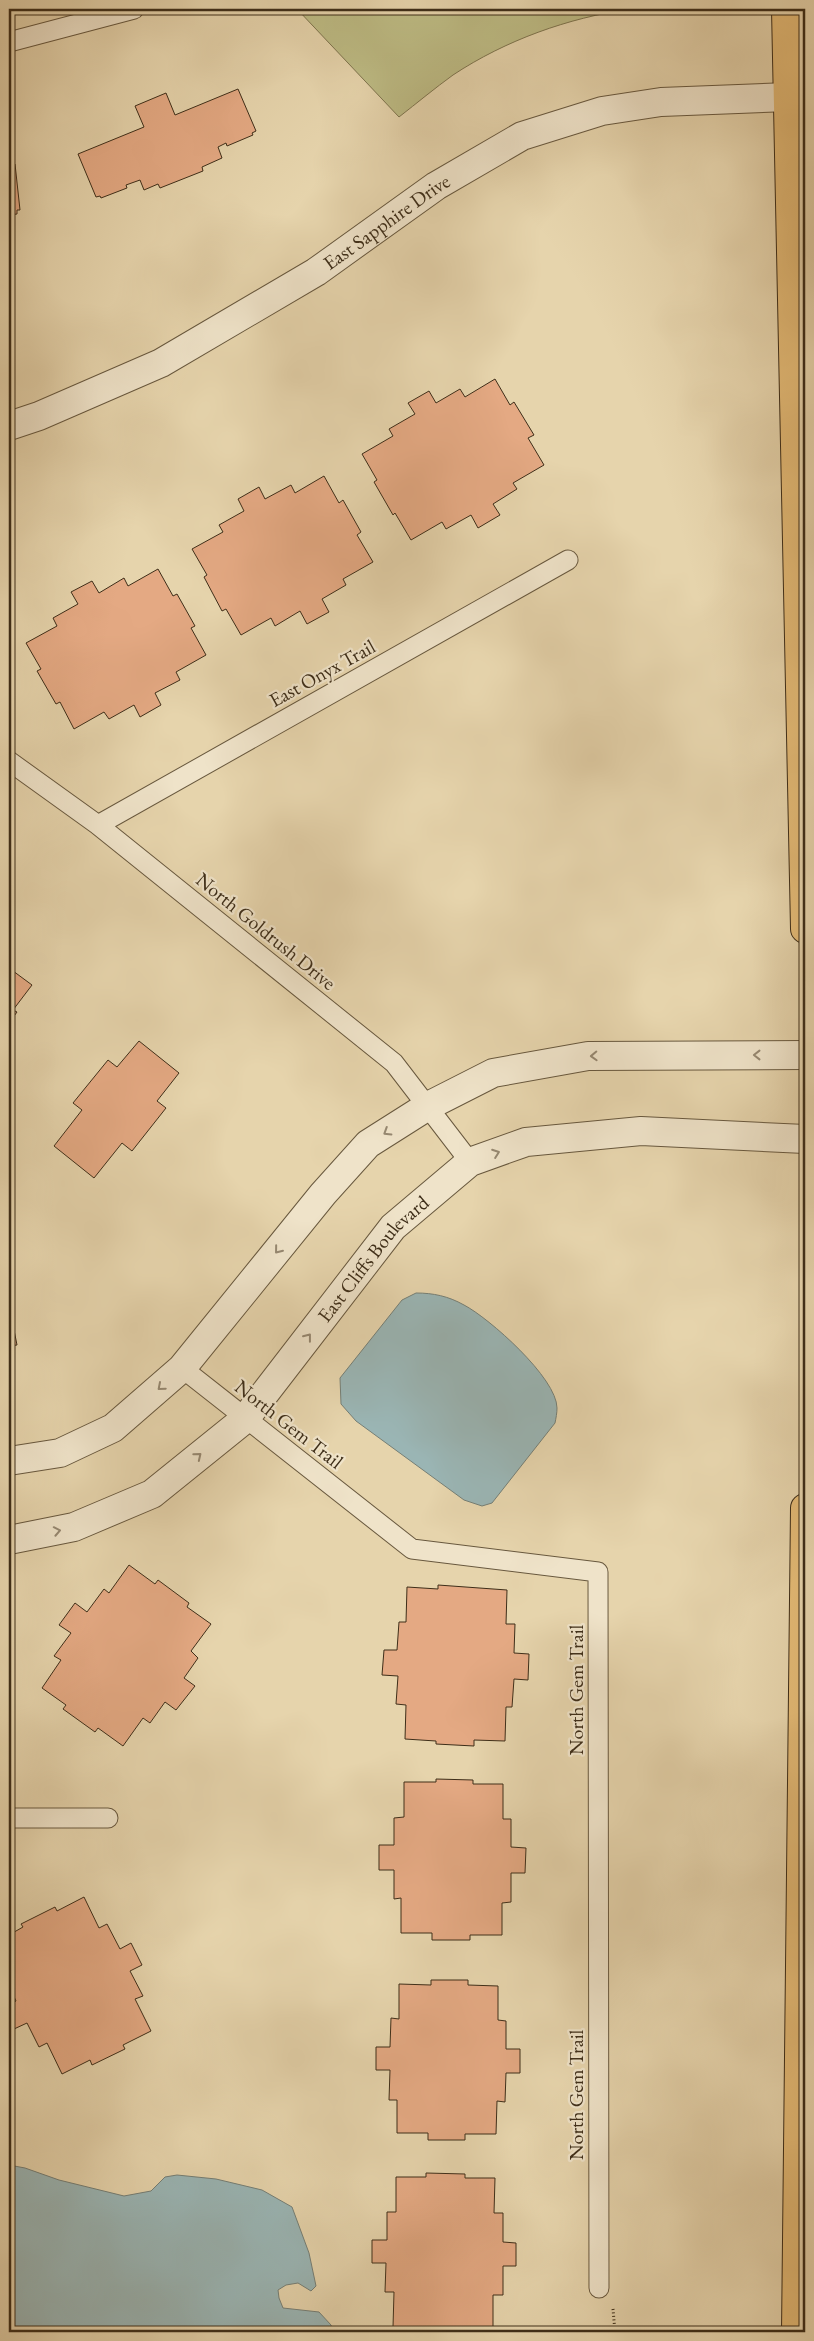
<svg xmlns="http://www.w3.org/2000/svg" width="814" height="2341" font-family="'EB Garamond',serif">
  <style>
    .green { fill: #bdbb84; stroke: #7e744e }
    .water { fill: #9ab5b4; stroke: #757f76 }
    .building { fill: #e4a983; stroke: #3e2e19 }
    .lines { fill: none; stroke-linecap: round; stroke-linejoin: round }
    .service-casing { stroke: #68583e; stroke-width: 21 }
    .minor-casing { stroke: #68583e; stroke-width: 30 }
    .tertiary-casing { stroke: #68583e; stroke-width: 30 }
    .primary-casing { stroke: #3e2e19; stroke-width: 30 }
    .path { stroke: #3e2e19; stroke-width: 3; stroke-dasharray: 1 2.5; stroke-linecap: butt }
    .service { stroke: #efe3c9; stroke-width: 19 }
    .minor { stroke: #efe3c9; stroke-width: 28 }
    .tertiary { stroke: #efe3c9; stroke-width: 28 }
    .primary { stroke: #e3ba76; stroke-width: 28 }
    .oneway { stroke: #968871 }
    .labels { text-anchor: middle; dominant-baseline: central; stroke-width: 4.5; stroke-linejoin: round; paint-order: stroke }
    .street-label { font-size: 20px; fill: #3e2e19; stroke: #efe3c9 }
  </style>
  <rect width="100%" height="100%" fill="#e6d4ac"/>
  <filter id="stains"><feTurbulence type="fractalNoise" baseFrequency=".004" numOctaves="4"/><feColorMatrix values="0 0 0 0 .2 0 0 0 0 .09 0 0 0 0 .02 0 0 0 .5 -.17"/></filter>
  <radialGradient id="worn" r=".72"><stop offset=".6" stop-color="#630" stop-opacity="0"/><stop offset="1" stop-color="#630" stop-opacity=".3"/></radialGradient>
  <path class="green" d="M297,9h333c-62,9 -124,31 -177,66 -18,13 -36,28 -54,42z"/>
  <path class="water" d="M416,1293c17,0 32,3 48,12 25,13 93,73 93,103 0,5 -1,10 -2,15l-63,80 -10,3 -18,-6 -108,-79 -15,-17 -1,-26 62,-78z
    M9,2165l16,3 34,12 65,16 27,-5 14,-14 12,-2 39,4 46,11 30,17 17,46 7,33 -5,5 -13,-8 -12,2 -8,5 1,8 4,10 36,4 12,13 2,7h-324z"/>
  <path class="building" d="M238,89l18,42 -4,2 1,2 -26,11 -1,-3 -8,4 4,11 -20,9 1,4 -43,17 -2,-4 -14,6 -4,-10 -14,5 1,3 -26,10 -1,-2 -4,1 -18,-43 66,-27 -9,-21 31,-13 9,22z
    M9,164h6l5,46h-3v4l-8,1z
    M495,379l15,26 4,-3 20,33 -6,3 16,27 -31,18 4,6 -24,15 7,11 -22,13 -7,-13 -25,14 -4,-7 -31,18 -16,-27 -2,2 -19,-33 3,-2 -15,-26 31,-18 -4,-7 26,-15 -7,-11 21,-12 7,12 24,-14 5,8z
    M324,476l15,27 4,-3 18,32 -4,3 16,27 -30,17 3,6 -24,14 7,13 -22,12 -7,-13 -25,15 -4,-8 -30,17 -15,-26 -4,2 -18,-34 3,-2 -15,-26 31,-17 -4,-7 25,-14 -6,-12 21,-12 6,12 26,-14 4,8z
    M158,569l15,27 4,-2 18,32 -4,2 15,27 -30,17 4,8 -25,13 6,12 -21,12 -6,-12 -25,14 -5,-7 -30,17 -14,-27 -4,2 -19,-33 4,-2 -15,-26 31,-17 -4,-8 25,-14 -7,-12 21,-11 7,12 25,-15 4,8z
    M9,968l23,17 -19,25 4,2 -8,11z
    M139,1041l40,32 -22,28 9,7 -34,43 -10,-8 -28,35 -40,-32 28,-36 -9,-7 35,-43 9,7z
    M9,1329l5,1 3,15 -8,1z
    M129,1565l26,19 3,-4 31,23 -2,4 24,17 -20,27 7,7 -14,20 11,8 -19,24 -11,-8 -15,21 -7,-5 -20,28 -25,-18 -3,4 -32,-23 3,-4 -24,-17 19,-28 -7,-4 17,-23 -12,-8 16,-22 12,9 17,-23 5,4z
    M438,1585l69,5 -1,34h9l-1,29 15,1 -1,26 -14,-1 -2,28h-6l-1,34 -31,-1v6l-38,-2v-3l-31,-2 1,-34 -10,-1 2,-28 -16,-1 2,-25h13l2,-28h7l1,-35 31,2z
    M436,1779l37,1v4h30v35h8v28l15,1 -1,25h-14v29l-9,1v32h-32v5h-38v-7h-31v-35l-7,1v-29h-15v-25h15v-27l10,-1v-35h32z
    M84,1897l15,31 8,-4 13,25 11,-6 11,22 -12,6 13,25 -8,3 16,32 -28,14 2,4 -33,16 -2,-5 -28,14 -15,-31 -8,4 -12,-24 -13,6 -5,-11v-13l7,-4 -7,-15v-13l2,-1 -2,-5v-32l14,-8 -2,-3 34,-17 2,4z
    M431,1980h37v5l30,1v34l8,1v28h14v24h-14l-1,29 -8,-1 -1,33h-31v6h-37v-7h-31v-33h-8l1,-30h-14v-23h14l1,-29 8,1v-35l32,1z
    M426,2173l39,1v4h30l-1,35h9v29l13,1v23h-13v29h-10v34l-31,-1v4h-39l1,-5h-31l1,-35h-9l1,-29h-14v-23h15v-28h9v-35h30z"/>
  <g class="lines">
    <defs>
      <path id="service" d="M9,42l125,-33
        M9,761l89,64 296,238 76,99
        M98,825l470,-265
        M182,1368l230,181 186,23 1,716
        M9,1818h99"/>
      <g id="minor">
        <path id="s1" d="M9,426l30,-10 122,-53 155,-91 120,-86 86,-50 80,-25 59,-9 127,-5"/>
      </g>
      <g id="tertiary">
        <path d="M9,1461l51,-8 53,-25 69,-60 141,-174 45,-50 60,-38 65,-33 95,-17 217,-1"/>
        <path id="s2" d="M9,1540l65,-13 78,-33 93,-75 148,-192 77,-65 56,-20 115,-11 164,8"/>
      </g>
      <path id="primary" d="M786,9l19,920
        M796,2332l9,-824"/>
    </defs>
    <use href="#service" class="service-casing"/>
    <use href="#minor" class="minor-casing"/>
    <use href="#tertiary" class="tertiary-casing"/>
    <use href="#primary" class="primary-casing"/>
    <path class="path" d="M613,2309l2,23"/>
    <use href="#service" class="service"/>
    <use href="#minor" class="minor"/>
    <use href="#tertiary" class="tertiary"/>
    <use href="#primary" class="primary"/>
  </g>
  <defs><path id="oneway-chevron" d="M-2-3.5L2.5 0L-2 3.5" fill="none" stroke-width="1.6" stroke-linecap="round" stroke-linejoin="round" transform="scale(1.25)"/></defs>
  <g class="oneway">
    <use href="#oneway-chevron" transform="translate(757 1055) rotate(180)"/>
    <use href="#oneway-chevron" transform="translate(594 1056) rotate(178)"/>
    <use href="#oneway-chevron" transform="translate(387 1132) rotate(148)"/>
    <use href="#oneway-chevron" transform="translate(496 1153) rotate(-20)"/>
    <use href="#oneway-chevron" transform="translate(278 1250) rotate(129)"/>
    <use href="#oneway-chevron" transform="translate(308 1337) rotate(-52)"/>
    <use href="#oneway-chevron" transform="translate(161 1387) rotate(139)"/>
    <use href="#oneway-chevron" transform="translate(198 1456) rotate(-39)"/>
    <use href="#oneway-chevron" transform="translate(57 1531) rotate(-11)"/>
  </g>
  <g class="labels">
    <g class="street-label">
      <text stroke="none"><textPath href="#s1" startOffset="431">East Sapphire Drive</textPath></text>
      <text transform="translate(322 673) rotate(-29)">East Onyx Trail</text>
      <text transform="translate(266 931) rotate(39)">North Goldrush Drive</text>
      <text stroke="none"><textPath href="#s2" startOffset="476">East Cliffs Boulevard</textPath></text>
      <text transform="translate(289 1424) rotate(38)">North Gem Trail</text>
      <text transform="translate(576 1690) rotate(-90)">North Gem Trail</text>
      <text transform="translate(576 2095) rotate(-90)">North Gem Trail</text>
    </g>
  </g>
  <rect width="814" height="2341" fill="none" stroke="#e6d4ac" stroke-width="30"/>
  <rect x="10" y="10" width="794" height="2321" fill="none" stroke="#3e2e19" stroke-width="2.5"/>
  <rect x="15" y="15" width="784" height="2311" fill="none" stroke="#3e2e19"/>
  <rect width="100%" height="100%" filter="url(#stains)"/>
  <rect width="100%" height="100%" fill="url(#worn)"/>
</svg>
